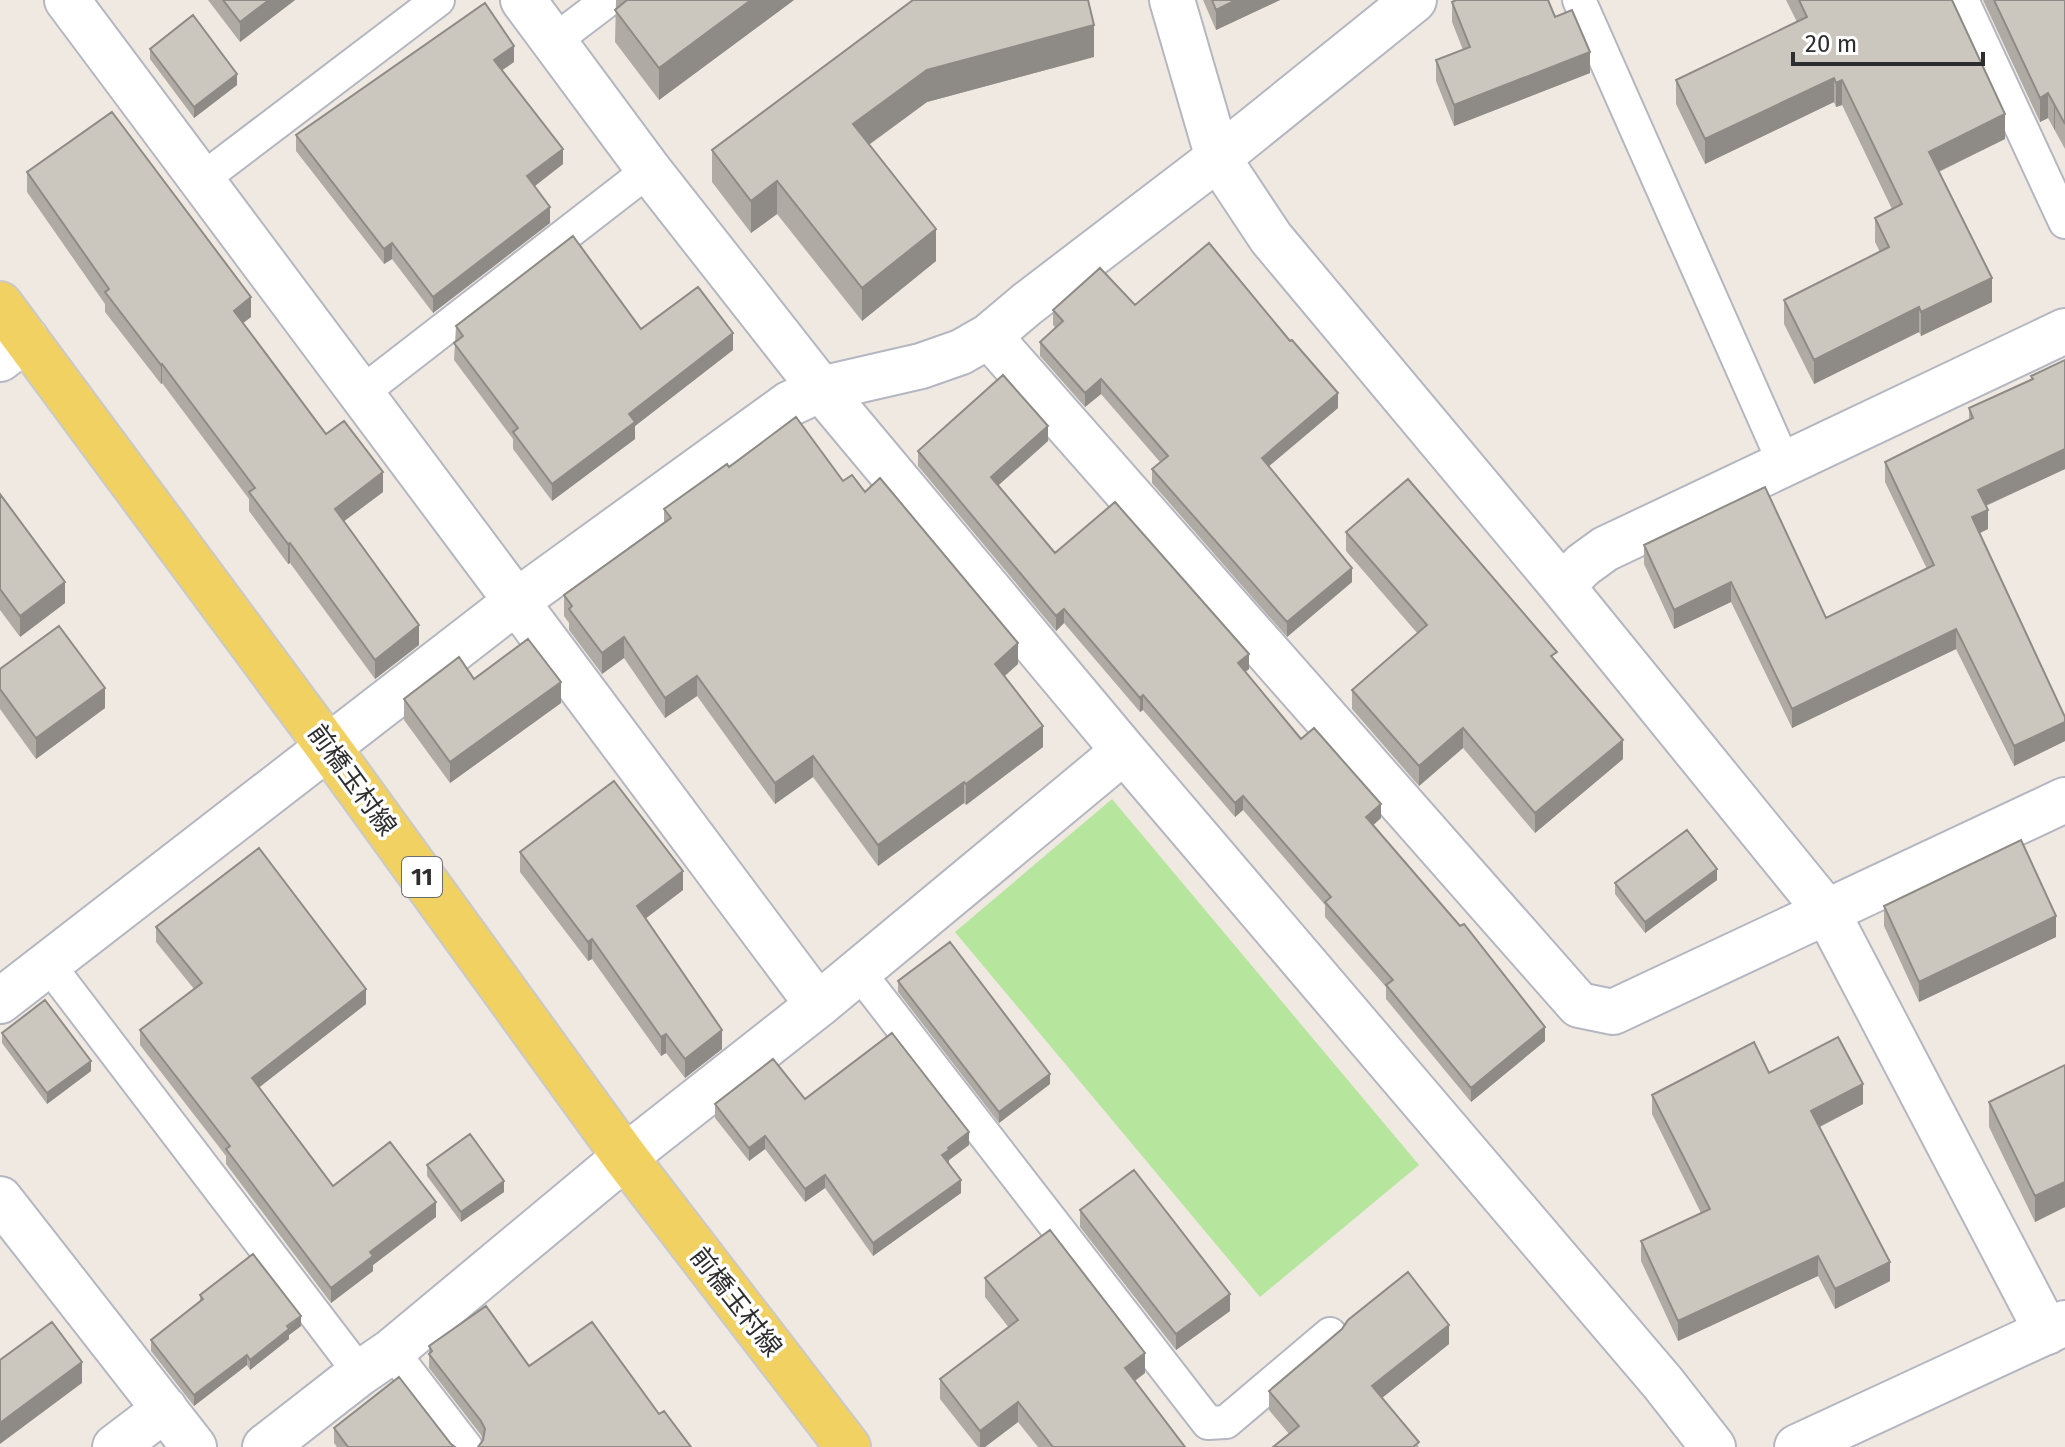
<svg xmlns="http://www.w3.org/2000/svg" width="2065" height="1447" font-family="'Fira Sans','Noto Sans JP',sans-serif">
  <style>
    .green { fill: #b6e59e }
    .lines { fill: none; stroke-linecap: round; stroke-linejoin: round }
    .lane-casing { stroke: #b4b7c1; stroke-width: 36 }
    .street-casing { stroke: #b4b7c1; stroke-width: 48 }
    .secondary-casing { stroke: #b4b7c1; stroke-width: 48 }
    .primary-casing { stroke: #c9c9c9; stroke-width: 48 }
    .lane { stroke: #fff; stroke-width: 32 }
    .street { stroke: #fff; stroke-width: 44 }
    .secondary { stroke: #fff; stroke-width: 44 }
    .primary { stroke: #f2d163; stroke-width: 44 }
    .wall { fill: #afaba4 }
    .shaded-wall { fill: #8e8b86 }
    .building { fill: #cbc7bf; stroke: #8e8b86; stroke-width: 2 }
    .labels { text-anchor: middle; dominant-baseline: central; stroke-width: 7; stroke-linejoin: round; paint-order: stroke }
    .shield { fill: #fff; stroke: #6d6d6d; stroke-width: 2 }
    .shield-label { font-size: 24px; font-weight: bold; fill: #2e2e2e }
    .street-label { font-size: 26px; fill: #2e2e2e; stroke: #fff }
  </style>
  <rect width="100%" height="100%" fill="#efe9e1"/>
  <path class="green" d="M1112,799l307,366 -159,132 -305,-365z"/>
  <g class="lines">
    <defs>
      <path id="lane" d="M1579,0l205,463
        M1962,0l103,222
        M554,41l54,-41
        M201,180l237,-180
        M360,394l289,-224
        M48,964l312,409
        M858,971l350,452 18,-1 104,-88
        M392,1351l74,96"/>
      <path id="street" d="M67,0l751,1005
        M523,0l126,170 172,219 303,362 539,632 50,64
        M1172,0l46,158 53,80 291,348 265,326 220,420
        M989,336l590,669 34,7 452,-212
        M0,359l26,-20
        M1562,586l21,-21 22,-16 460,-218
        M0,1001l517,-400 272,-197 32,-15 100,-23 40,-14 28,-16 38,-32 191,-146 196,-158
        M0,1199l194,248
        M115,1447l50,-38
        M265,1447l95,-74 32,-22 233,-194 193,-152 306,-254"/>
      <path id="secondary" d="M1797,1447l268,-124"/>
      <path id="primary" d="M0,304l328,443 297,410 223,290"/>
    </defs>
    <use href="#lane" class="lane-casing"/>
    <use href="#street" class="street-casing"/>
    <use href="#secondary" class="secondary-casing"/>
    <use href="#primary" class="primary-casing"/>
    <use href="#lane" class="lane"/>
    <use href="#street" class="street"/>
    <use href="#secondary" class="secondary"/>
    <use href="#primary" class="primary"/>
  </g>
  <path class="wall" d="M208,0h87l-55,42z
    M616,0h178l-135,100 -44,-58z
    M1203,0h77l-64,30z
    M1786,0h166l53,139 -66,33 53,130 -71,34 -2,-4 -105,52 -30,-60v-24l96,-48 -5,-10v-24l17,-9 -50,-104 -6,2 -2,-5 -129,62 -29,-60v-24l121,-58z
    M1983,0h82v149l-17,-31 -8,4z
    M1452,2l138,71 -136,53 -18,-45v-21l27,-10 -11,-28z
    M150,49l87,36 -43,33 -44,-59z
    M1094,57l-167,45 -58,43 67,116 -74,60 -85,-107 -26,19 -39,-51v-32z
    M514,62l-12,8 61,94 -28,22 15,37 -117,90 -41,-54 -8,5 -88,-113v-16z
    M27,172l224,145 -8,6 83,111 57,58 -39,29 75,124 -44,34 -85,-116 -2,1 -39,-53v-12l-87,-116 -1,1 -56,-72v-8l-78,-112z
    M1135,305l203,103 -69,58 83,116 -65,55 -135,-154v-14l8,-7 -59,-68 -16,13 -45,-51v-14l16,-14 -3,-3v-15z
    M456,326l185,3 92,21 -98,76v13l-83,62 -39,-52v-10l-59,-79z
    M2065,360v109l-79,37 2,23 -9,4 86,184v24l-51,25 -58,-117 -164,79 -61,-126 -57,27 -30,-65v-19l182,73 101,-49 -42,-87v-20l84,-42v-12l62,-29v-3z
    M1048,441l-50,44 57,68 194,116 -4,3 56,67 80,79 -8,7 172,216 -74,61 -85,-103v-12l-61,-70v-12l-82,-95 -8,7 -92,-107 -3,2 -76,-89 -8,8 -138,-165v-15z
    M729,467l114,14 22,11 153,172 -13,12 38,71 -77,58 -2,-2 -86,63 -65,-89 -38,27 -78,-108 -32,22 -41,-60 -22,16 -33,-44v-7l-5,-7v-21l100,-72v-14z
    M0,494l65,109 -45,34 -20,-27z
    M1346,532l211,130 66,97 -88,74 -72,-85 -44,38 -67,-77v-19l66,-56 -72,-83z
    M0,669l105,39 -69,51 -36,-50z
    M474,679l87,24 -111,80 -46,-63v-21z
    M520,852l163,38 -38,29 77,130 -37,29 -19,-25 -5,3 -69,-97 -4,2 -68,-89z
    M1717,880l-72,53 -30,-39v-11z
    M1884,906l172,31 -137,65 -35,-76z
    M156,927l210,77 -107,83 74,99 103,31 -63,48v6l-42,32 -105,-139v-8l-86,-111v-15l54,-41 -38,-47z
    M898,981l152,103 -51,39 -101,-131z
    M2,1033l89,38 -44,33 -45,-61z
    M2065,1065v142l-30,15 -46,-95v-25z
    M1652,1095l211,9 -43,23 70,154 -55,28 -17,-33 -140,65 -37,-80v-20l60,-28 -49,-99z
    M805,1099l164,46 -20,15 -1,3 13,30 -88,63 -48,-68 -20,14 -40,-53 -16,12 -34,-43v-14z
    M427,1165l77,27 -43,30 -34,-46z
    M1080,1210l150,101 -54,39 -96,-123z
    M985,1278l160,95 -10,8 50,66h-147l-20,-25 -33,25h-7l-38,-48v-20l69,-51 -24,-31z
    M200,1295l101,31 -12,9v4l-39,31 -3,-5 -53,41 -43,-55v-11l49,-38z
    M1449,1344l-67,54 37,49 -130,-13 -20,-24v-19z
    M429,1346l100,20 130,48 32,33 -208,-7 -2,-5 -52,-67z
    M334,1428l117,16 4,3h-118l-3,-4z"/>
  <path class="shaded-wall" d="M269,0h26l-55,42v-20z
    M751,0h43l-135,100v-32z
    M1236,0h44l-64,30v-20z
    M1094,25v32l-167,45 -74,54v-32l74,-54z
    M514,46v16l-20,14v-16z
    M1590,52v21l-136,53v-21z
    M237,74v11l-43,33v-11z
    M1834,78v24l-129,62v-25z
    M1842,80v25l-6,2v-24z
    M2048,93v25l-8,4v-24z
    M2054,105h1v24l-1,1z
    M2005,114v25l-76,37v-24z
    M563,149v15l-36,28v-16z
    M777,181v33l-26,19v-32z
    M550,207v16l-117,90v-16z
    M936,229v32l-74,60v-33z
    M392,243v16l-8,5v-15z
    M1992,278v24l-71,34v-24z
    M251,297v20l-17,13v-19z
    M1919,307v25l-105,52v-24z
    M733,333v17l-98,76v13l-83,62v-17l77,-70z
    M162,364v19l-1,1v-19z
    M1101,379v15l-16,13v-14z
    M1338,393v15l-76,64v-14z
    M1048,426v15l-57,51v-15z
    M2065,449v20l-87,40v-19z
    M383,472v20l-48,36v-19z
    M1988,510v19l-16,8v-20z
    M290,543v20l-2,1v-20z
    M1352,568v14l-65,55v-15z
    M65,582v21l-45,34v-21z
    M1731,582v20l-57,27v-19z
    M1064,609v14l-8,8v-15z
    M419,625v20l-44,34v-19z
    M1956,629v20l-164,79v-19z
    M624,637v21l-22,16v-21z
    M1018,643v21l-23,20v-20z
    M1249,654v15l-11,9v-15z
    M697,676v20l-32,22v-20z
    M561,682v21l-111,80v-21z
    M105,688v20l-69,51v-21z
    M1143,695v15l-3,2v-14z
    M2065,722v19l-51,25v-20z
    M1043,726v21l-77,58v-21z
    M1463,728v20l-44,38v-20z
    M1623,740v19l-88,74v-20z
    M813,756v21l-38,27v-21z
    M964,782v21l-86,63v-21z
    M1243,796v14l-8,7v-14z
    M1381,804v14l-15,14v-15z
    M1717,869v11l-72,53v-11z
    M683,871v19l-46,35v-19z
    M2056,916v21l-137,65v-20z
    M592,939v20l-4,2v-19z
    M366,989v15l-114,89v-15z
    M1545,1027v14l-74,61v-14z
    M722,1030v19l-37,29v-19z
    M666,1034v19l-5,3v-19z
    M91,1061v10l-44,33v-11z
    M1050,1074v10l-51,39v-11z
    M1863,1084v20l-52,27v-20z
    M969,1132v13l-20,15v3l-7,5v-13l6,-7z
    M765,1136v13l-16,12v-13z
    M825,1175v13l-20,14v-13z
    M961,1180v13l-88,63v-13z
    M504,1181v11l-43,30v-10z
    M2065,1182v25l-30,15v-26z
    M436,1202v15l-63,48v6l-42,32v-15l39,-36z
    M1818,1256v20l-140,65v-20z
    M1890,1262v19l-55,28v-20z
    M1230,1294v17l-54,39v-16z
    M301,1316v10l-12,9v4l-39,31v-10z
    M1449,1325v19l-77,62v-20z
    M1145,1353v20l-20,15v-20z
    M247,1355v10l-53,41v-11z
    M82,1362v21l-82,61v-21z
    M1018,1402v20l-33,25h-5v-16z"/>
  <path class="building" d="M223,0h46l-29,22z
    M627,0h124l-92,68 -44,-58z
    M913,0h175l6,25 -167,45 -74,54 83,105 -74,59 -85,-107 -26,20 -39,-51z
    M1212,0h24l-20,10z
    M1456,0h92l7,17 17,-7 18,42 -136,53 -18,-45 34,-13 -18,-45z
    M1799,0h153l53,114 -76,38 63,126 -71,34 -2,-5 -105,53 -30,-60 105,-53 -14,-29 27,-14 -60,-124 -6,3 -2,-5 -129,61 -29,-59 131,-63z
    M1994,0h71v124l-17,-31 -8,5z
    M485,3l29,43 -20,14 69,89 -36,27 23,31 -117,90 -41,-54 -8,6 -88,-114z
    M193,15l44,59 -43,33 -44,-58z
    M112,112l139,185 -17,14 92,123 18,-13 39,51 -48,37 84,116 -44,35 -85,-117 -2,1 -39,-52 6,-4 -93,-124 -1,1 -56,-73 4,-3 -82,-117z
    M573,236l68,93 57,-42 35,46 -104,81 6,8 -83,62 -39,-52 5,-4 -64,-85 9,-7 -7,-10z
    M1209,243l81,98 2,-1 46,53 -76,65 90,110 -65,54 -135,-153 16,-13 -67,-77 -16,14 -45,-51 23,-21 -10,-11 47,-42 35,37z
    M2065,360v89l-87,41 10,20 -16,7 93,200v5l-51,24 -58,-117 -164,80 -61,-127 -57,28 -30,-65 121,-58 61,131 108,-53 -49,-103 88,-44 -4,-10 64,-29 -2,-3z
    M1003,375l45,51 -57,51 64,76 60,-51 134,152 -11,9 63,76 13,-11 67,76 -15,13 94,109 4,-2 81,103 -74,61 -85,-103 7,-5 -68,-78 6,-5 -88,-101 -8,7 -92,-108 -3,3 -76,-89 -8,7 -138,-165z
    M796,417l47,64 9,-6 13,17 15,-14 138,165 -23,21 48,62 -77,58 -2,-2 -86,63 -65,-89 -38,27 -78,-107 -32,22 -41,-61 -22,16 -33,-44 3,-3 -8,-11 107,-77 -7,-9 63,-45 2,3z
    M1408,479l149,173 -6,4 72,84 -88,73 -72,-85 -44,38 -67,-76 75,-65 -81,-93z
    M0,494l65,88 -45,34 -20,-27z
    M59,626l46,62 -69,50 -36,-49v-20z
    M528,639l33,43 -111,80 -46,-63 55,-42 15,22z
    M614,781l69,90 -46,35 85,124 -37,29 -19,-25 -5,3 -69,-98 -4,3 -68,-90z
    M1687,830l30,39 -72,53 -30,-39z
    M2021,840l35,76 -137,66 -35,-76z
    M259,848l107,141 -114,89 81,108 57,-44 46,60 -66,50 3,4 -42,32 -105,-139 4,-3 -90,-116 62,-47 -46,-56z
    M950,942l100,132 -51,38 -101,-131z
    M45,1000l46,61 -44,32 -45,-60z
    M892,1033l77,99 -21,16 1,2 -7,5 19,25 -88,63 -48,-68 -20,14 -40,-53 -16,12 -34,-44 58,-45 32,40z
    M1838,1037l25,47 -52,27 79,151 -55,27 -17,-33 -140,65 -37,-80 69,-32 -58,-114 102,-53 15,31z
    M2065,1065v117l-30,14 -46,-94z
    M470,1134l34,47 -43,31 -34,-47z
    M1134,1170l96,124 -54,40 -96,-124z
    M1050,1230l95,123 -20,15 60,79h-132l-35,-45 -38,29 -40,-52 78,-59 -33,-42z
    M253,1254l48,62 -14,10 2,3 -39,31 -3,-5 -53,40 -43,-55 52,-41 -3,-4z
    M1408,1272l41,53 -77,61 47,56 -6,5h-140l26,-21 -30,-35 73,-62 6,-9z
    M486,1306l43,60 63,-44 67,92 5,-3 27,36h-213l5,-7 2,-11 -4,-8 -52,-67 3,-3 -3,-5z
    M52,1322l30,40 -82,61v-63z
    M399,1377l52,67 4,3h-107l-14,-19z"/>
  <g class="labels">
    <rect class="shield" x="402" y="857" width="40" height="40" rx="6"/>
    <g class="shield-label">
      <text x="422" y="877">11</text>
    </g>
    <g class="street-label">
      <text transform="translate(352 780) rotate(54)">前橋玉村線</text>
      <text transform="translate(736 1302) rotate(52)">前橋玉村線</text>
    </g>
  </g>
  <path d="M1793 52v12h190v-12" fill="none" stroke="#2e2e2e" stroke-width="4"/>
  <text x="1805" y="52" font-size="24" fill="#2e2e2e" stroke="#ffffff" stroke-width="6" paint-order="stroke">20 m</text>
</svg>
